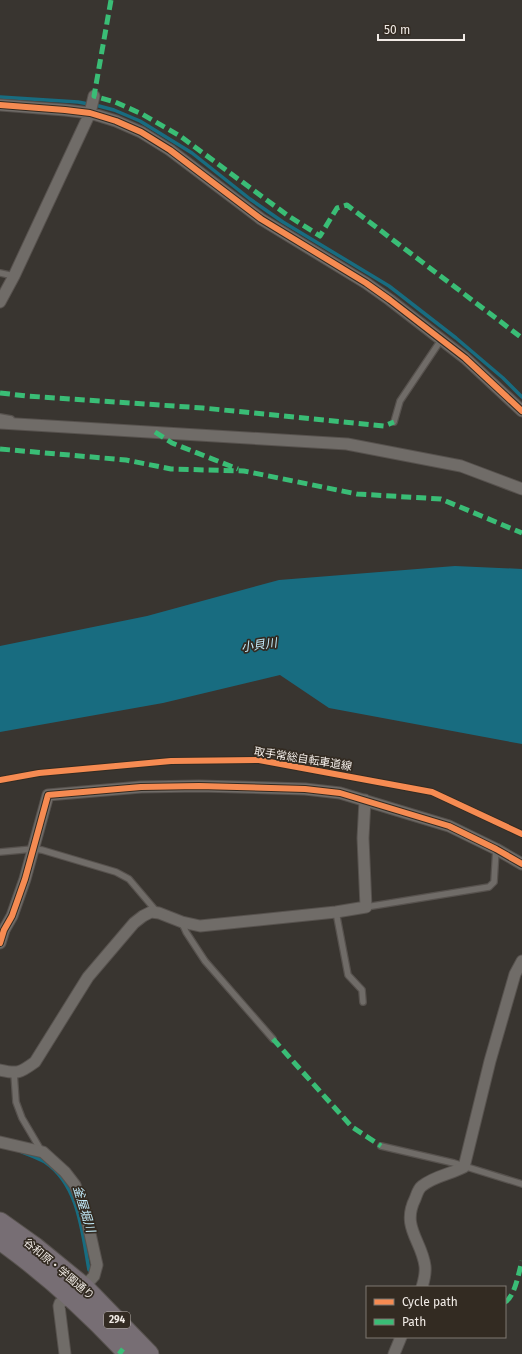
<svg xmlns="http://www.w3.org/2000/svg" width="522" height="1354" font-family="'Fira Sans','Noto Sans JP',sans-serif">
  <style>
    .water { fill: #186c80 }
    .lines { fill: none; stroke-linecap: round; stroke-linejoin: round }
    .stream { stroke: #186c80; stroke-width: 3.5 }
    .service-casing { stroke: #57524e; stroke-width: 8 }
    .minor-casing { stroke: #57524e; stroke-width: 13 }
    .trunk-casing { stroke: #57524e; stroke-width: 21 }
    .service { stroke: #706c68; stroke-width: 5.5 }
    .minor { stroke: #706c68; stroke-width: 11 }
    .trunk { stroke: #776e74; stroke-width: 19 }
    .quiet { stroke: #3abd76; stroke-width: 5; stroke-dasharray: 10 5; stroke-linecap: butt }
    .cycleway-casing { stroke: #332b22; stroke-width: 8 }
    .cycleway { stroke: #f68b52; stroke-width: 6 }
    .labels { text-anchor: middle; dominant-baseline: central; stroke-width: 3.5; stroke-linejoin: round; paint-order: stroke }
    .shield { fill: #332b22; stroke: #b8b1ab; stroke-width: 1 }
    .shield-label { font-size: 10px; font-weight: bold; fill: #f1ebe6 }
    .street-label { font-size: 11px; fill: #f1ebe6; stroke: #332b22 }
    .water-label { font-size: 12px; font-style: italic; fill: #c3ecfb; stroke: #332b22 }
  </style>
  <rect width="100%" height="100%" fill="#393530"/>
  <path class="water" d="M455,566l67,3v175l-193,-36 -49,-33 -117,28 -163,29v-86l147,-30 132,-36z"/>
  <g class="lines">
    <path class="stream" d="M0,97l78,5 21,4 15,4 26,11 52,32 58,46 33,23 106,64 67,52 47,40 19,19
      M22,1152c8,3 16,6 23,10 34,23 37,70 44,108"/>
    <defs>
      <path id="service" d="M0,273l14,3
        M0,417l11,2
        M394,422l6,-21 41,-61
        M0,852l33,-3 9,1 74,22 13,7 28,33
        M366,907l123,-20 5,-5 2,-33
        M336,912l12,63 14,15 1,12
        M182,923l4,9 19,29 68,78
        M14,1073l2,29 6,16 20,34
        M381,1146l73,17 68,21"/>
      <path id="minor" d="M0,105l65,5 25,3 26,8 25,11 29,18 91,69 105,64 24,17 75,58 57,53
        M0,302l14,-26 76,-163 4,-17
        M0,423l347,21 114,22 61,23
        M0,943l4,-13 8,-14 13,-37 23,-84 93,-8 58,-1 106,3 35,4 109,33 47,23 26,15
        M0,1070c18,4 20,3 35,-8l53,-85 46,-54 9,-7 8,-4 8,1 23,9 18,4 136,-14 30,-5 -3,-69 2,-38
        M0,1142l43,10 22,20 10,13 10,26 12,54 -3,11 -10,11 -24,16 -1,3 6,48
        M422,1287c2,-7 4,-13 3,-21 -3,-25 -24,-39 -10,-67 2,-5 3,-10 7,-13 12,-10 29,-12 42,-19l26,-106 25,-87 7,-13
        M394,1354l7,-17"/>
      <path id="trunk" d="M0,1222l35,25 49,40 65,67
        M0,1240c46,33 89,72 128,114"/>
    </defs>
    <use href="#service" class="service-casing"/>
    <use href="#minor" class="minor-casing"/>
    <use href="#trunk" class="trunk-casing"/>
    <use href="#service" class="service"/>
    <use href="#minor" class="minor"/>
    <use href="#trunk" class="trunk"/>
    <path class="quiet" d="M111,0l-17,96 21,6 27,12 38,22 107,79 33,21 17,-28 10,-3 175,133
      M0,393l27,3 176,12 181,18 10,-4
      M155,432l17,11 66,26
      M0,449l126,11 45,9 73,2 113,23 84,5 81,34
      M273,1039l79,88 29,19
      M505,1302c10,-5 14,-31 17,-41
      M119,1354l4,-5"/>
    <defs>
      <path id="cycleway" d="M0,105l65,5 25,3 26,8 25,11 29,18 91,69 105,64 24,17 75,58 57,53
        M0,780l39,-7 132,-12 88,-1 173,32 90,42
        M0,943l4,-13 8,-14 13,-37 23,-84 93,-8 58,-1 106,3 35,4 109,33 47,23 26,15"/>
    </defs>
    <use href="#cycleway" class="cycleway-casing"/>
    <use href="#cycleway" class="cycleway"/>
  </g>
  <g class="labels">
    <rect class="shield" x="104" y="1312" width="26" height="16" rx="3"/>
    <g class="shield-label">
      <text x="117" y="1320">294</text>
    </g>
    <g class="street-label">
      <text transform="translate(303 759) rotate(9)">取手常総自転車道線</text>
      <text transform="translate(59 1269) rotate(40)">谷和原・学園通り</text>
    </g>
    <g class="water-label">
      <text transform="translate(259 645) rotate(-8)">小貝川</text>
      <text transform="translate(84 1209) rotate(73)">釜屋堀川</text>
    </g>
  </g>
  <rect x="366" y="1286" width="140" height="52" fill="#332b22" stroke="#7f7870"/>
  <rect x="374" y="1299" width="20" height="6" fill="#f68b52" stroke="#7f7870"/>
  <text x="402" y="1306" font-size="12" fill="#f1ebe6">Cycle path</text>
  <rect x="374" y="1319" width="20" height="6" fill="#3abd76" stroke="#7f7870"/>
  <text x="402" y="1326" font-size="12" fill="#f1ebe6">Path</text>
  <path d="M378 34v6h86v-6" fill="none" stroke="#f1ebe6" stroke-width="2"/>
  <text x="384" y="34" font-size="12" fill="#f1ebe6" stroke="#332b22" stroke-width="3" paint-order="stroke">50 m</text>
</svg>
